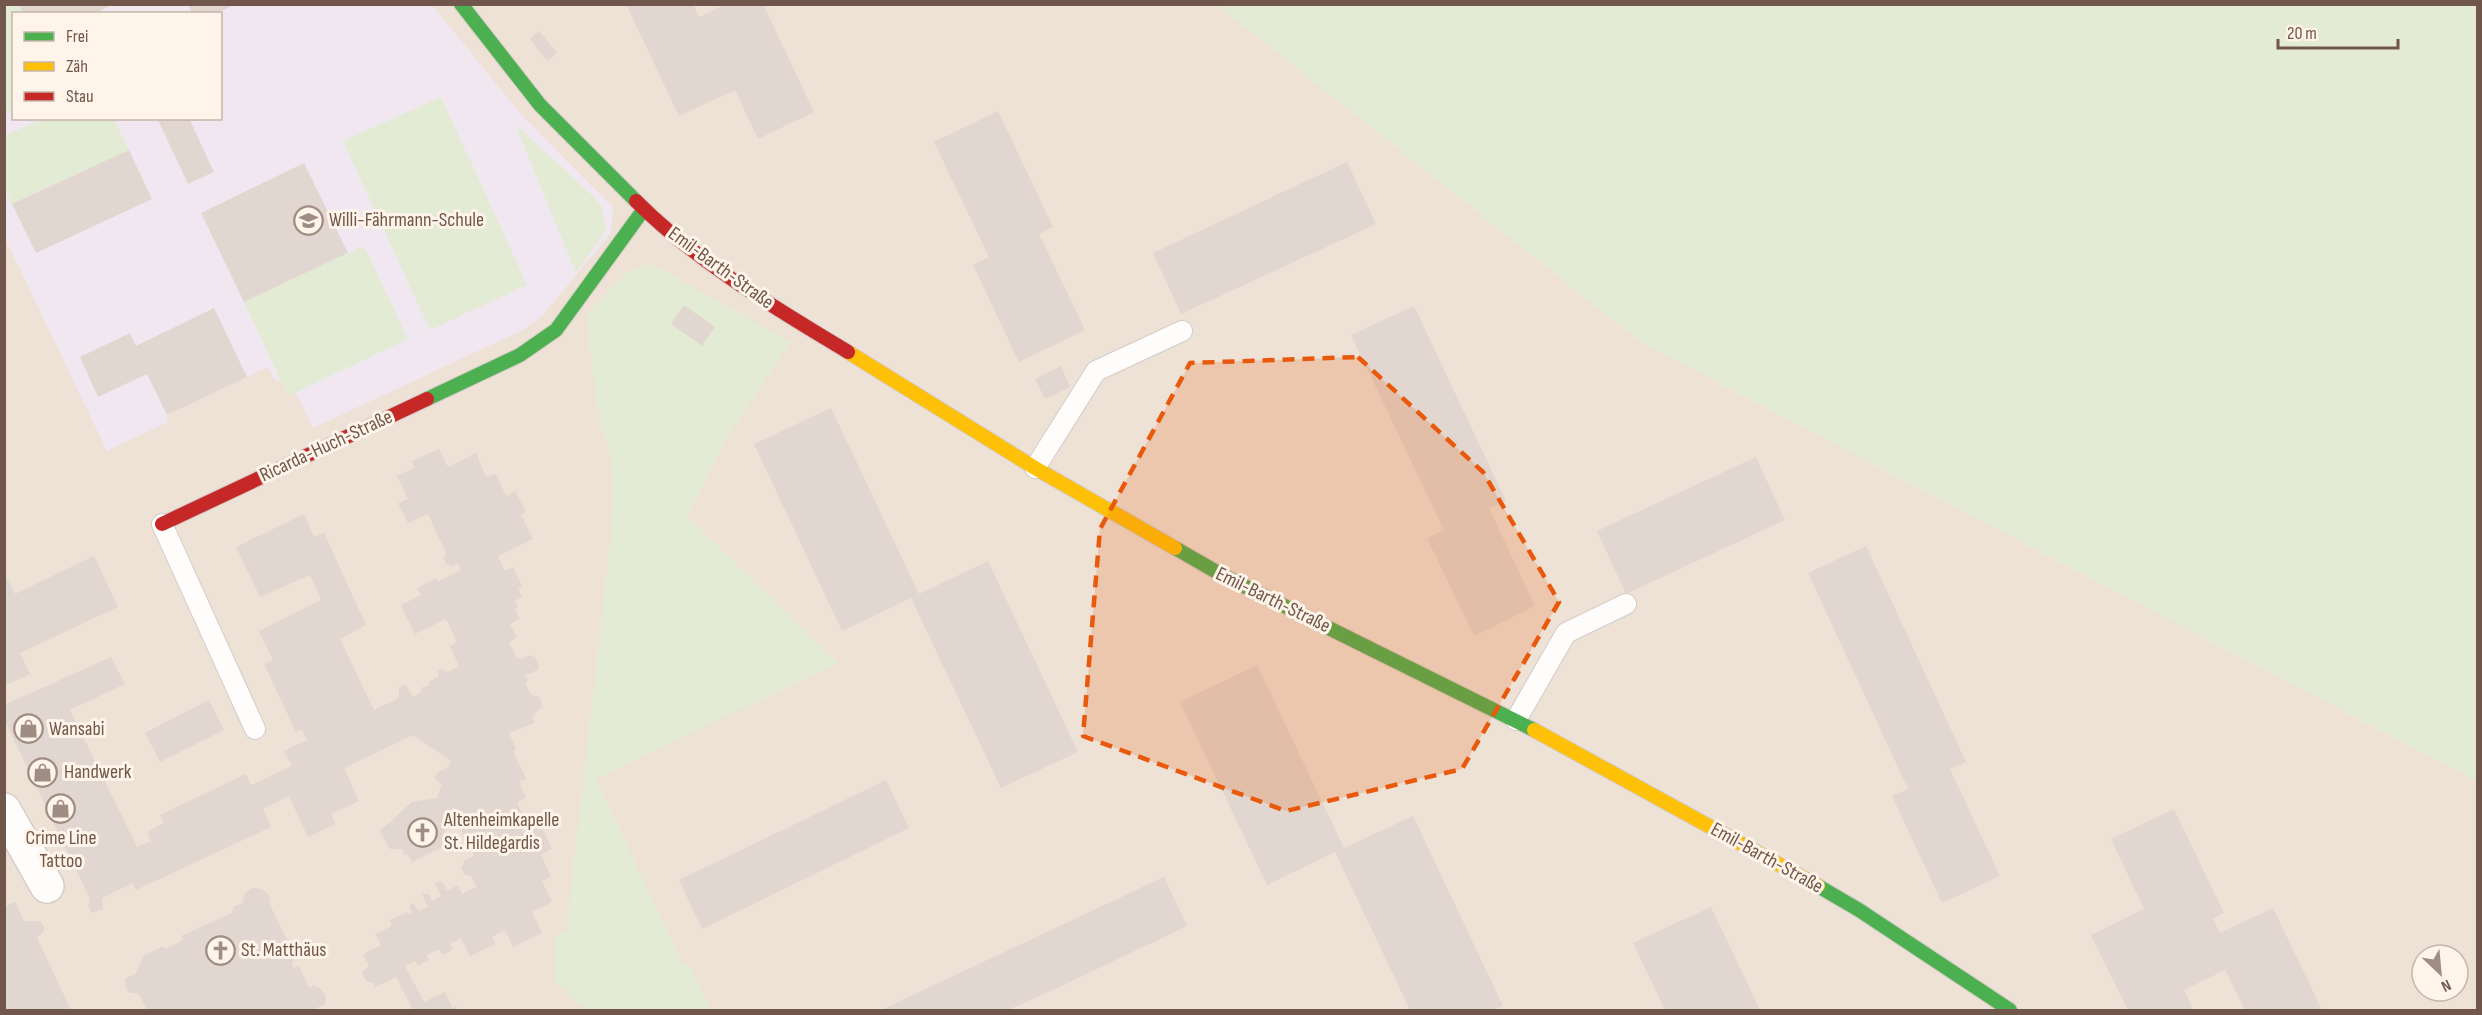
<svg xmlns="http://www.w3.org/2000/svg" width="2482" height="1015" font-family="'Sofia Sans Condensed',sans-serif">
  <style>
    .residential { fill: #eee1d6; fill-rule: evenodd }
    .education { fill: #f1e7f1; fill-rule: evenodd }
    .green { fill: #e3ebd4 }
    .building { fill: #e1d7d0 }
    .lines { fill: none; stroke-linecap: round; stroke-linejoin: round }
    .lane-casing { stroke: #d4ccc7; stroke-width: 22 }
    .street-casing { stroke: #d4ccc7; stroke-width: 36 }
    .fast-casing { stroke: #d4ccc6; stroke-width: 16 }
    .slow-casing { stroke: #d4ccc6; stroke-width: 16 }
    .jam-casing { stroke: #d4ccc6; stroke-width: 16 }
    .lane { stroke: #fefdfc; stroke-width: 20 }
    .street { stroke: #fefdfc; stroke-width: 33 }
    .fast { stroke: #4caf50; stroke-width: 14 }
    .slow { stroke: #ffc107; stroke-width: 14 }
    .jam { stroke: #c62828; stroke-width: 14 }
    .marked { fill: #e8590c; fill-opacity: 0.2; stroke: #e8590c; stroke-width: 4.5; stroke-dasharray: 12 8; stroke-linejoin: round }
    .labels { text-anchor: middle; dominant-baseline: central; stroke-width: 6; stroke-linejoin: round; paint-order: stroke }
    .poi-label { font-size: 20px; fill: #71564b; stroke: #fef4e9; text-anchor: start }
    .street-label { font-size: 20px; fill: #71564b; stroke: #fef4e9 }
  </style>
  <rect width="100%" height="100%" fill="#f5efe9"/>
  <path class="residential" d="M5,5h1213l421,336 838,440v229h-2472zM14,14h206v104h-206zM2422,955h36v36h-36z"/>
  <path class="education" d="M5,5h427l88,108 93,94 -2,26 -69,83 -17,13 -212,99 -25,-51 -12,5 -8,-15 -101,48 1,7 -61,29 -102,-213zM14,14h206v104h-206z"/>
  <path class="green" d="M5,5h14l4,8 -9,1 -1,95 -8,4z
    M1218,5h1259v776l-838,-440z
    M441,97l86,188 -97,45 -87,-189z
    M42,119h72l15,31 -117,54 -7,-16 -1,-52z
    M515,124l81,75 6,9 4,22 -30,43z
    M364,246l44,93 -120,57 -44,-94z
    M650,263l141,79 -67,101 -37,73 151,147 -242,116 86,183 10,7 19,41h-124l-33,-29v-41l15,-12 -2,-3c10,-99 23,-197 33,-295 6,-55 16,-113 11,-168 -1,-14 -8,-26 -11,-39 -6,-36 -10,-72 -13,-109l39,-41z"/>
  <path class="building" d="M19,4h94l-19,10h-71z
    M188,4h47l-19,10h-24z
    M626,4h67l6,13 27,-13h37l51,108 -56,27 -23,-49 -56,26z
    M539,31l18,22 -10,8 -17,-22z
    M998,111l55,116 -14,7 46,96 -66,32 -46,-97 16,-8 -55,-115z
    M157,118h32l25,54 -26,12z
    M129,150l23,49 -116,54 -24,-49z
    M1347,162l29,62 -195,90 -28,-61z
    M304,163l44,90 -104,49 -43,-89z
    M684,305l31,22 -13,19 -31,-22z
    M1414,306l92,195 -17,7 46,98 -61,30 -47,-98 17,-8 -93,-195z
    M214,308l33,69 -80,38 -20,-41 -49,23 -18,-40 50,-24 6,13z
    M1061,366l9,21 -25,12 -10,-20z
    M831,408l88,186 69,-33 90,191 -77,36 -90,-190 -69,33 -88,-187z
    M439,449l9,18 28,-14 10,24 10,-3 10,22 9,-5 11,21 -5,3 12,24 -35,17 7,15 8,-4 9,19 -4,2 4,9 -7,4 3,6 -3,2 5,10 -10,5 7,14 -8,4 8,16 5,1 7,-4 6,2 4,8 -1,4 -8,5h-5l3,7 -3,2 6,12 9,2 2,10 -4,3 -6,8 2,5 -2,1 -23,9 7,16 -3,2 13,28 -7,3 7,16 -9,4 6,14 -5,2 6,16 17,-8 11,23 -11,6 10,22 -9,4 10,21 -20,10 10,21 -29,14 -8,-17 -13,7 3,7 -25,12 -9,-18 -11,6 3,6 -11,5 -3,-6 -12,6 2,5 -11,6 -3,-5 -10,5 19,36 21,-10 8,16 3,-2 2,4h-51l5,-2 -16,-31 -21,10 -1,-4 -8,-2 -4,-9 7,-6 -6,-12 18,-9 -6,-11 17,-8 -2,-6 18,-8 2,3 2,-2 -3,-8 4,-2 6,8 9,-4 -6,-13h7l3,7 9,-5 -6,-13 4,-2 4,2 4,8 11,-6 4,9 15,-7 -6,-11 -6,-1 -4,-7 3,-7 10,-5 -13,-27 -13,-4 -5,8 1,13 -32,16 -4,-7 -3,1 -3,-7h-12l-10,-18 32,-29 25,-4 5,-14 -4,-2 -3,-5 3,-5 10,-5 3,-6 -38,-26 -69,33 15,33 -28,13 4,10 -27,13 -19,-41 -26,13 8,18 -135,63 -3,-7 -31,15 1,11 -12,4 -3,-8 2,-6 -86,-180v-14l107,-48 14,27 -55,26 67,137 14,-6 -3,-6 1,-4 15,-8 -4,-8 86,-41 5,11 41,-19 -8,-15 23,-11 -5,-11 -6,3 -32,-68 9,-4 -14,-29 62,-31 -11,-25 -50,22 -24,-50 68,-33 10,23 10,-4 42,92 -26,14 34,71 25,-12v-11l6,-3 8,13 7,-4 2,-6 6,-1 2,-5 8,-4v-6l4,-2 6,3 11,-6 -9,-20 7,-4 -11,-23 -31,15 -14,-29 20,-10 -4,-7 19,-10 2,3 23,-11 -3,-6 -6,2 -6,-2 -2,-6 2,-5 -18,-39 -20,9 -10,-20 10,-4 -11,-23 18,-8 -3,-7z
    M1756,457l29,63 -159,74 -29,-63z
    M1866,546l100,216 -16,7 50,107 -58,27 -50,-107 16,-7 -100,-216z
    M94,556l24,51 -98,46 10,21 -26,12v-113l11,21z
    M1257,665l87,183 69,-32 90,190 -10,4h-83l-75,-158 -68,33 -87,-183z
    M209,700l15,30 -64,32 -15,-29z
    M886,780l23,48 -207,101 -23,-49z
    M2174,809l50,104 -11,6 7,14 53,-25 49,102h-77l-20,-40 -41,20 9,20h-65l-37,-75 53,-26 -33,-70z
    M1164,877l23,49 -132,63 -47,21h-127z
    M252,888l10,1 7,6 2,12 18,37 -5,3 10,10 -2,7 2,4 5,-2 10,22 5,-3 7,4 5,7 -1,8 -12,6h-166l-9,-17h-7l-5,-4 -1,-10 11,-6 7,-17 21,-10 1,3 18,-9 -2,-4 51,-23 1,-6 10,-4 1,-9z
    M15,902l9,19h16l4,5v5l-7,7 34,72h-67v-103z
    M1711,907l49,103h-95l-32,-67z"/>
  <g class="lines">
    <defs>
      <path id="lane" d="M1035,468l61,-97 86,-40
        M162,524l93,205
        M1516,720l50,-87 60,-29"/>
      <path id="street" d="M4,810l43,76"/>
      <path id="fast" d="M461,4l79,101 96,96
        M427,399l93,-44 36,-25 88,-121
        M1175,548l47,27 312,155
        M1818,886l41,24 151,100"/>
      <path id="slow" d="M848,352l187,116 140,80
        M1534,730l284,156"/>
      <path id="jam" d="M636,201c62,62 138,106 212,151
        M162,524l265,-125"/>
    </defs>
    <use href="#lane" class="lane-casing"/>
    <use href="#street" class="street-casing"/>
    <use href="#fast" class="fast-casing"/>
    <use href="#slow" class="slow-casing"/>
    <use href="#jam" class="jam-casing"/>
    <use href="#lane" class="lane"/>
    <use href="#street" class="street"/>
    <use href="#fast" class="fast"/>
    <use href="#slow" class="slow"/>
    <use href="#jam" class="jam"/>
  </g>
  <path class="marked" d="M1358,357l125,115 76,130 -97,167 -176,42 -203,-75 17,-207 90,-166z"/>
  <defs>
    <symbol id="school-ring" viewBox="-11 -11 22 22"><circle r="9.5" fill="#fef4e9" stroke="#9f8c82" stroke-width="1.5"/><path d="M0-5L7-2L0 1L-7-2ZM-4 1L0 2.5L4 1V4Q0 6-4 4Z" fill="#9f8c82"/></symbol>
    <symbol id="shop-ring" viewBox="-11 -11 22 22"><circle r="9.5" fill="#fef4e9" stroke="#9f8c82" stroke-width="1.5"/><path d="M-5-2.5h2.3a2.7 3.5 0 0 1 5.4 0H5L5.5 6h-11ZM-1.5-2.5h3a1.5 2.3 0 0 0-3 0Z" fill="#9f8c82"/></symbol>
    <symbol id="church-ring" viewBox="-11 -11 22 22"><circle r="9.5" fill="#fef4e9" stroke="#9f8c82" stroke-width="1.5"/><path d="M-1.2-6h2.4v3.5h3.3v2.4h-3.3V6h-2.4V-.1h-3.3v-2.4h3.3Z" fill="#9f8c82"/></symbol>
  </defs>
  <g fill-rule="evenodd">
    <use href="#school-ring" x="292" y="204" width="33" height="33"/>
    <use href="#shop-ring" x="12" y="712" width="33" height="33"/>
    <use href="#shop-ring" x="26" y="756" width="33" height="33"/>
    <use href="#shop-ring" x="44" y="792" width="33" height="33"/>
    <use href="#church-ring" x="406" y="816" width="33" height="33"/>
    <use href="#church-ring" x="204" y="934" width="33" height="33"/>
  </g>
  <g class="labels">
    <g class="poi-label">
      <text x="329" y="220">Willi-Fährmann-Schule</text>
      <text x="49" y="729">Wansabi</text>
      <text x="64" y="772">Handwerk</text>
      <text x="444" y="820">Altenheimkapelle<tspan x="444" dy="23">St. Hildegardis</tspan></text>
      <text x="61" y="838" text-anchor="middle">Crime Line<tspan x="61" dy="23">Tattoo</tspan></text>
      <text x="241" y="950">St. Matthäus</text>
    </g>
    <g class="street-label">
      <text transform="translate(721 268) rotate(36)">Emil-Barth-Straße</text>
      <text transform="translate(326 446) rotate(-25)">Ricarda-Huch-Straße</text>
      <text transform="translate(1273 600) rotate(26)">Emil-Barth-Straße</text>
      <text transform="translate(1767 858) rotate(29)">Emil-Barth-Straße</text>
    </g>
  </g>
  <rect width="2482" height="1015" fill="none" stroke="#71564b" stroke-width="12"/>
  <rect x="12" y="12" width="210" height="108" fill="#fef4e9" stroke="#c6b5aa" stroke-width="1.5"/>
  <rect x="24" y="32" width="30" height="9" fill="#4caf50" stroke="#c6b5aa" stroke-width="1.5"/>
  <text x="66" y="42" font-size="18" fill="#71564b">Frei</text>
  <rect x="24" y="62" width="30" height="9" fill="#ffc107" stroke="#c6b5aa" stroke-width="1.5"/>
  <text x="66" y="72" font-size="18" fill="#71564b">Zäh</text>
  <rect x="24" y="92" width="30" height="9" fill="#c62828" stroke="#c6b5aa" stroke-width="1.5"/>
  <text x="66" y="102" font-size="18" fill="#71564b">Stau</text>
  <g transform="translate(2440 973) rotate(154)"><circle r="28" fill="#fef4e9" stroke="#c6b5aa" stroke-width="1.5"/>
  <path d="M0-4.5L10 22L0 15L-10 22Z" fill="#9f8c82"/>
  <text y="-9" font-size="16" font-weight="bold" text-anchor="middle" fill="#71564b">N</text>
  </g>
  <path d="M2278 39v9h120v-9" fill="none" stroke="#71564b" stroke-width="3"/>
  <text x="2287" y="39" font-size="18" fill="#71564b" stroke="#fef4e9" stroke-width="4.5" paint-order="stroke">20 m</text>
</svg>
